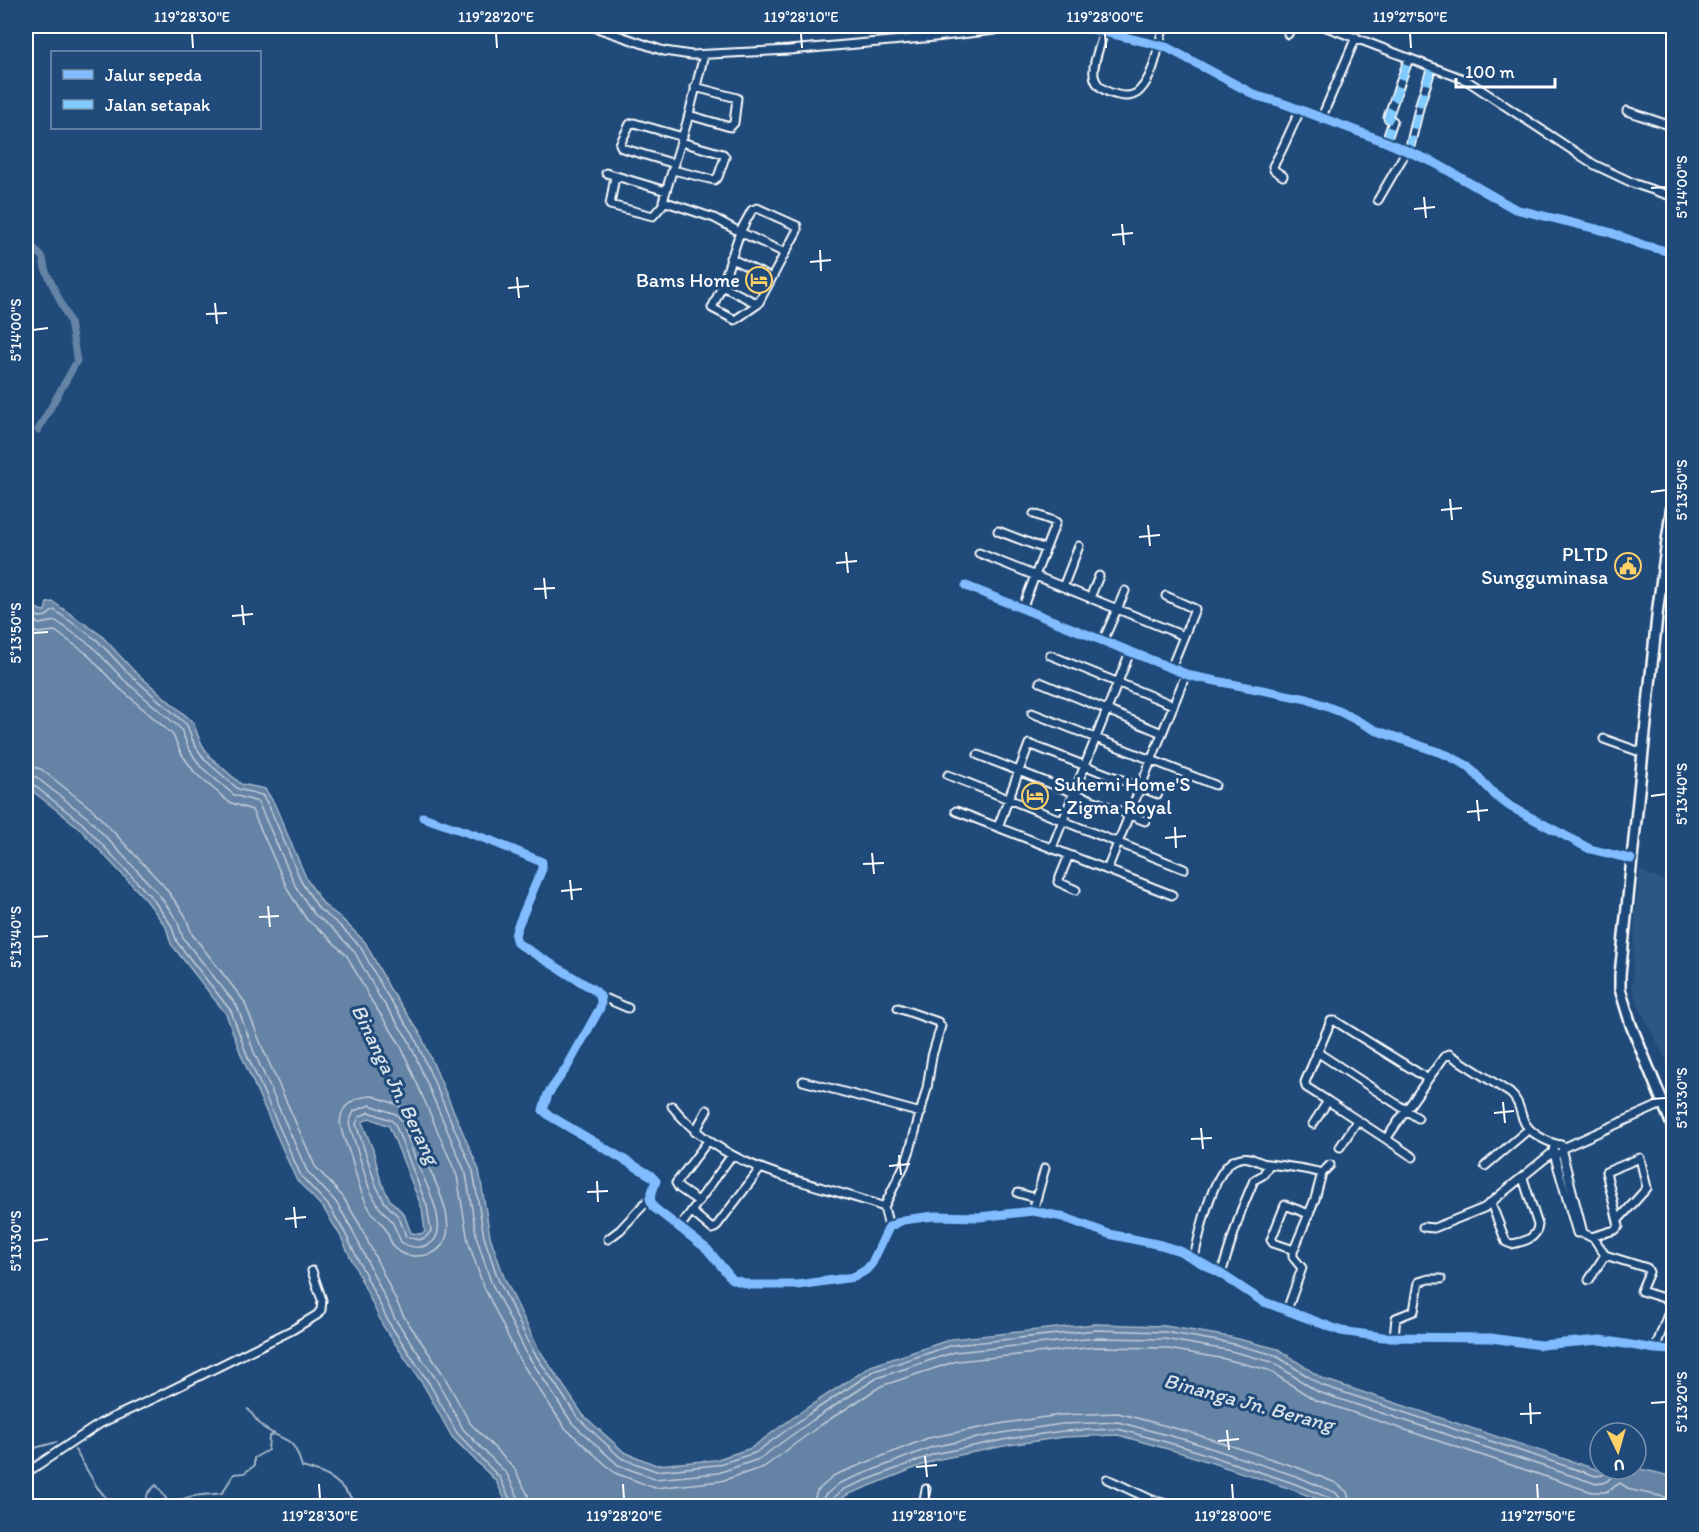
<svg xmlns="http://www.w3.org/2000/svg" width="1699" height="1532" font-family="Itim,sans-serif">
  <style>
    .built { fill: #2e5683 }
    .water { fill: #6583a4; stroke: #a3b5c8; stroke-width: 1.5; fill-rule: evenodd }
    .lines { fill: none; stroke-linecap: round; stroke-linejoin: round }
    .shore { stroke: #c1cddb; stroke-width: 1.5 }
    .stream { stroke: #a3b5c8; stroke-width: 2 }
    .canal { stroke: #6583a4; stroke-width: 7 }
    .minor-casing { stroke: #fff; stroke-width: 11 }
    .secondary-casing { stroke: #fff; stroke-width: 14 }
    .minor { stroke: #1f4a7a; stroke-width: 7 }
    .secondary { stroke: #1f4a7a; stroke-width: 9 }
    .quiet { stroke: #80caff; stroke-width: 8; stroke-dasharray: 15 8; stroke-linecap: butt }
    .cycleway-casing { stroke: #1f4a7a; stroke-width: 13 }
    .cycleway { stroke: #80bcff; stroke-width: 9 }
    .ticks { fill: none; stroke: #fff; stroke-width: 2 }
    .labels { text-anchor: middle; dominant-baseline: central; stroke-width: 6; stroke-linejoin: round; paint-order: stroke }
    .poi-label { font-size: 20px; fill: #fff; stroke: #1f4a7a; text-anchor: end }
    .water-label { font-size: 21px; font-style: italic; fill: #d8e0e8; stroke: #1f4a7a }
    .neatline { fill: none; stroke: #fff; stroke-width: 2 }
    .ticks-label { font-size: 15px; text-anchor: middle; fill: #fff }
  </style>
  <rect width="100%" height="100%" fill="#1f4a7a"/>
  <filter id="ink" filterUnits="userSpaceOnUse"><feTurbulence type="fractalNoise" baseFrequency=".0167" numOctaves="2"/><feDisplacementMap in="SourceGraphic" scale="12" xChannelSelector="R" yChannelSelector="G"/><feConvolveMatrix kernelMatrix="1 2 1 2 8 2 1 2 1" color-interpolation-filters="sRGB"/></filter>
  <g filter="url(#ink)">
    <path class="built" d="M1640,870l13,7 20,5v192l-35,-69 -6,-20 3,-71z"/>
    <path class="water" d="M26,594l6,6 1,6 7,4 5,1 2,-8 6,-1 48,33 32,35 60,52 7,19 9,15 32,28 24,5 9,14 33,77 17,25 17,13 24,24 25,47 30,44 59,137 11,66 14,41 34,71 45,67 41,37 32,13 59,-5 36,-12 54,-39 66,-43 81,-27 143,-15 70,2 65,11 48,12 45,30 278,92c24,-8 49,0 72,6v29h-338l-44,-17 -109,-36 -64,-18 -54,2 -55,8 -74,15 -88,35 -15,11h-324l-12,-25 -44,-44 -28,-51 -41,-60 -43,-91 -16,-26 -28,-30 -54,-122 -16,-43 -55,-70 -5,-17 -19,-26 -69,-74 -52,-41zM370,1118l19,8 33,82 3,24 -5,2 -9,-1 -7,-19 -14,-14 -9,-18 -8,-32 -11,-28z"/>
    <g class="lines">
      <path class="shore" d="M26,602c2,8 10,18 20,14 3,-1 5,-4 8,-6l43,30 32,34 58,51 7,19 11,16 33,29 24,6 7,11 33,77 17,26 18,14 23,23 25,46 29,44 59,135 11,66 14,42 35,72 45,67 43,40 35,13 60,-6 39,-12 54,-39 65,-43 79,-26 143,-15 69,2 64,11 46,12 46,30 275,91 7,-1 3,-6
        M26,617l13,7 17,-3 36,25 32,34 57,49 7,18 12,19 34,29 24,7 38,85 18,27 18,14 22,23 25,45 29,43 58,135 11,65 14,43 36,72 45,69 46,42 37,14 63,-6 41,-14 54,-39 64,-42 78,-26 141,-14 68,1 63,11 45,12 46,30 276,91c11,2 18,-3 20,-14
        M26,628l12,5 17,-2 31,22 31,33 56,49 8,18 14,20 34,29 23,8 37,82 18,28 19,15 21,21 24,44 29,44 57,132 11,65 15,44 36,74 46,69 50,45 40,15 66,-7 43,-14 54,-40 63,-41 76,-25 139,-14 67,1 62,11 43,11 47,30 277,92h14l14,-9 11,7 43,9
        M26,765l15,4 52,41 71,76 21,29 7,19 52,67 19,48 52,117 28,31 17,28 43,90 40,59 27,49 44,45 14,27 1,11
        M26,774l10,3 52,41 69,74 20,28 6,18 54,68 17,46 53,119 29,31 16,27 43,90 41,60 27,50 44,45 12,25 1,7
        M26,782l5,1 51,40 70,75 19,27 6,17 54,69 16,44 54,121 28,30 16,27 44,90 40,60 28,50 43,45 13,28
        M373,1096l25,9 10,9c8,15 12,31 18,47 10,23 41,79 4,93 -9,3 -22,3 -31,-2 -10,-7 -9,-18 -16,-27 -3,-5 -9,-8 -12,-14 -10,-15 -14,-33 -19,-51 -5,-18 -23,-43 -1,-58 7,-4 14,-6 22,-6z
        M370,1105l26,9 6,7c5,15 10,30 16,44 7,17 36,70 9,80 -8,4 -19,2 -26,-3l-9,-21 -13,-14 -10,-19 -20,-65 5,-12z
        M369,1112l22,8 4,4 32,82 4,25 -5,6 -7,3 -13,-3 -7,-20 -14,-14 -9,-18 -20,-61 3,-7z
        M812,1506l5,-15 18,-16 93,-37 77,-15 55,-8 58,-2 71,19 110,36 37,15 11,9 4,14
        M821,1506l3,-10 16,-13 92,-36 75,-15 55,-8 56,-2 68,18 110,36 40,17 4,5 2,8
        M829,1506l2,-6 13,-11 90,-35 74,-15 55,-8 55,-2 66,18 109,36 38,16 3,7"/>
      <path class="stream" d="M248,1409c5,6 10,14 16,19 23,16 29,6 38,39 31,8 36,14 56,39
        M26,1446l5,3 26,-7
        M75,1450l22,37 16,19
        M144,1506l4,-13 8,-8c7,7 9,15 17,21 14,-13 31,-10 49,-13l12,-19 10,-1 10,-7v-8l14,-8 1,-13 5,-4"/>
      <path class="canal" d="M26,247l9,2 8,9 2,11 25,53 7,39 -39,69"/>
      <defs>
        <path id="minor" d="M591,26l73,25 27,4 98,-5 146,-13 60,-7 15,-4
          M1079,26l87,21 91,49 25,7 104,39 49,21 80,46 94,23 34,13 31,8
          M1324,26l142,54 129,85 40,19 39,13
          M1104,32c-8,28 -24,54 14,63 8,2 17,1 22,-5 16,-17 17,-43 24,-64
          M1288,34l4,-8
          M704,55l-17,67 -24,79 51,17 26,14 -18,54 -10,22 23,12 23,-16 -36,-18
          M1627,111l47,16
          M689,115l41,12 4,-4 3,-25 -42,-11
          M1321,119l35,-82
          M1386,142l7,-21 -5,-3 1,-4 20,-56
          M1409,151l11,-47 12,-37
          M675,164l-53,-16 -2,-4 10,-20 4,-1 49,14
          M673,170l41,10 4,-3 7,-20 -2,-3 -42,-12
          M606,173l60,18
          M615,176l-5,29 43,11 12,-14
          M1283,176l-9,-6 -1,-4c11,-18 17,-36 27,-55
          M1378,200l29,-50
          M757,208l40,18v5l-12,22 -45,-21 12,-22z
          M730,258l41,20
          M758,304l27,-51
          M998,531l47,18
          M979,553l205,83
          M966,586l225,90 116,23 34,13 34,18 72,25 21,11 28,30 15,11 79,42 41,10
          M1063,587l16,-41
          M1166,596l29,13 -24,59
          M1090,598l9,-22
          M1022,609l34,-87 -22,-8
          M1103,641l22,-50
          M1050,655l123,50
          M1040,682l122,51
          M1032,713l183,72
          M1604,739l39,14
          M978,755l167,66
          M948,775l236,94
          M956,811l216,84
          M423,817l66,23 53,22v7l-25,59 -2,8 2,7 74,45c8,5 12,9 9,20l-33,59 -19,27 -5,16 7,6 100,59 6,6 -6,17 3,9 54,42 25,30 18,6h48l56,-8 12,-7 6,-7 17,-36 14,-7 31,-4 45,1 54,-6 30,6 46,17 52,11 19,6 41,23 41,27 79,30 42,6 108,1 49,7 61,-5 54,9 19,1
          M998,827l31,-83 129,50
          M1052,848l78,-196
          M1069,855l-11,27 18,8
          M1107,870l79,-196
          M601,1002l6,-3 21,9
          M1317,1052l101,66
          M803,1081l118,32
          M1328,1101l58,38 42,-60 16,-22 5,-3 61,39c9,8 9,15 13,26 5,14 25,24 38,26l2,3 -2,5 -4,1 -4,-2 1,-7
          M672,1106c54,68 136,73 212,101l5,20
          M1313,1124l15,-23 -22,-14 -1,-5 26,-61h4l93,58
          M695,1132l12,-22
          M1386,1139l27,18
          M1340,1147l17,-26
          M1563,1148l99,-44
          M1562,1152l21,81
          M1554,1154l23,79h6l8,4 24,-7 4,-4 -13,-54 34,-14 7,30 -28,31
          M1485,1166l44,-37
          M1322,1173l8,-8
          M1018,1193l18,5
          M698,1201l-19,-13 -3,-5 32,-42
          M1491,1203l15,39 5,2c12,-2 26,-5 27,-19l-15,-47
          M884,1207l20,-41 6,-16 17,-62 5,-32 9,-30 -3,-4 -40,-14
          M1033,1211l12,-43
          M692,1212l20,17 3,-1 45,-59
          M680,1227l52,-72
          M1423,1227l11,1 50,-20 69,-56
          M1593,1237l12,18 42,13 2,4 -8,19 32,10 -18,48
          M608,1239l12,-9 30,-32
          M1294,1250l-21,-7 -2,-3 14,-35 24,9
          M1194,1258c5,-22 19,-92 43,-99 15,-5 18,4 31,5 18,2 36,4 54,9l-7,26 -22,53v5l9,11 -15,42
          M1221,1274l20,-63 13,-31 9,-5 6,-10
          M1589,1280l16,-25
          M1394,1336l2,-18 18,-7 5,-29 10,-3h12
          M26,1473l75,-50 56,-26 135,-67 25,-15 4,-5 1,-10 -10,-29
          M1107,1479l43,20
          M923,1506l3,-17
          M1076,1506h1
          M1147,1506l3,-7 22,7"/>
        <path id="secondary" d="M1674,490l-16,117 -38,368v14l11,36 43,105"/>
      </defs>
      <use href="#minor" class="minor-casing"/>
      <use href="#secondary" class="secondary-casing"/>
      <use href="#minor" class="minor"/>
      <use href="#secondary" class="secondary"/>
      <path class="quiet" d="M1386,142l7,-21 -5,-3 1,-4 20,-56
        M1409,151l11,-47 12,-37"/>
      <defs>
        <path id="cycleway" d="M1079,26l87,21 91,49 25,7 104,39 49,21 80,46 94,23 34,13 31,8
          M966,586l225,90 116,23 34,13 34,18 72,25 21,11 28,30 15,11 79,42 41,10
          M423,817l66,23 53,22v7l-25,59 -2,8 2,7 74,45c8,5 12,9 9,20l-33,59 -19,27 -5,16 7,6 100,59 6,6 -6,17 3,9 54,42 25,30 18,6h48l56,-8 12,-7 6,-7 17,-36 14,-7 31,-4 45,1 54,-6 30,6 46,17 52,11 19,6 41,23 41,27 79,30 42,6 108,1 49,7 61,-5 54,9 19,1"/>
      </defs>
      <use href="#cycleway" class="cycleway-casing"/>
      <use href="#cycleway" class="cycleway"/>
    </g>
  </g>
  <path class="ticks" d="M192,33l1,15M496,33l1,15M801,33l1,15M1105,33l1,15M1410,33l1,15M1651,188l15,-1M1424,197l2,21M1414,209l21,-2M1122,224l2,21M1112,235l21,-2M820,250l1,21M810,262l21,-2M517,277l2,21M508,288l21,-2M215,303l2,21M206,314l21,-1M33,330l15,-2M1651,492l15,-2M1450,499l2,21M1441,510l21,-2M1148,525l2,21M1139,537l21,-2M846,552l2,21M836,563l21,-2M544,578l2,21M534,589l21,-1M242,605l2,20M232,616l21,-2M33,633l15,-1M1651,796l15,-2M1477,800l2,21M1467,812l21,-2M1175,827l1,21M1165,838l21,-2M872,853l2,21M863,864l21,-1M570,880l2,20M561,891l21,-2M268,906l2,21M259,917l20,-1M33,937l15,-1M1651,1099l15,-1M1503,1102l2,21M1494,1113l20,-2M1201,1128l2,21M1191,1139l21,-1M899,1155l2,20M889,1166l21,-2M597,1181l1,21M587,1192l21,-1M294,1207l2,21M285,1219l21,-2M33,1241l15,-2M1530,1403l1,21M1651,1403l15,-1M1520,1414l21,-1M1227,1430l2,20M1218,1441l21,-2M925,1456l2,21M916,1467l21,-2M319,1484l1,15M623,1484l1,15M928,1484l1,15M1232,1484l1,15M1537,1484l1,15"/>
  <defs>
    <symbol id="hotel-ring" viewBox="-11 -11 22 22"><circle r="9.5" fill="#1f4a7a" stroke="#ffd166" stroke-width="1.5"/><path d="M-6-4.5h1.5V1H6V5H4.5V3h-9V5H-6ZM-4 0a1.8 1.8 0 1 1 3.6 0ZM.5 0V-2.5h3Q6-2.5 6 0Z" fill="#ffd166"/></symbol>
    <symbol id="civic-ring" viewBox="-11 -11 22 22"><circle r="9.5" fill="#1f4a7a" stroke="#ffd166" stroke-width="1.5"/><path d="M-.6-6.5H3V-4.5H.6V-3L4-1V1h2V6H-6V1h2V-1L-.6-3ZM-1.2 2.5V6h2.4V2.5Z" fill="#ffd166"/></symbol>
  </defs>
  <g fill-rule="evenodd">
    <use href="#hotel-ring" x="744" y="265" width="30" height="30"/>
    <use href="#civic-ring" x="1613" y="551" width="30" height="30"/>
    <use href="#hotel-ring" x="1020" y="781" width="30" height="30"/>
  </g>
  <g class="labels">
    <g class="poi-label">
      <text x="740" y="280">Bams Home</text>
      <text x="1608" y="554">PLTD<tspan x="1608" dy="23">Sungguminasa</tspan></text>
      <text x="1054" y="784" text-anchor="start">Suherni Home'S<tspan x="1054" dy="23">- Zigma Royal</tspan></text>
    </g>
    <g class="water-label">
      <text transform="translate(396 1084) rotate(64)">Binanga Jn. Berang</text>
      <text transform="translate(1249 1402) rotate(15)">Binanga Jn. Berang</text>
    </g>
  </g>
  <rect width="1699" height="1532" fill="none" stroke="#1f4a7a" stroke-width="66"/>
  <rect x="51" y="51" width="210" height="78" fill="#1f4a7a" stroke="#7992af" stroke-width="1.5"/>
  <rect x="63" y="70" width="30" height="9" fill="#80bcff" stroke="#7992af" stroke-width="1.5"/>
  <text x="105" y="81" font-size="18" fill="#ffffff">Jalur sepeda</text>
  <rect x="63" y="100" width="30" height="9" fill="#80caff" stroke="#7992af" stroke-width="1.5"/>
  <text x="105" y="111" font-size="18" fill="#ffffff">Jalan setapak</text>
  <g transform="translate(1618 1451) rotate(175)"><circle r="28" fill="#1f4a7a" stroke="#7992af" stroke-width="1.5"/>
  <path d="M0-4.5L10 22L0 15L-10 22Z" fill="#ffd166"/>
  <text y="-9" font-size="16" font-weight="bold" text-anchor="middle" fill="#ffffff">U</text>
  </g>
  <path d="M1456 78v9h99v-9" fill="none" stroke="#ffffff" stroke-width="3"/>
  <text x="1465" y="78" font-size="18" fill="#ffffff" stroke="#1f4a7a" stroke-width="4.5" paint-order="stroke">100 m</text>
  <rect x="33" y="33" width="1633" height="1466" class="neatline"/>
  <g class="ticks-label">
    <text x="192" y="22">119°28'30"E</text>
    <text x="496" y="22">119°28'20"E</text>
    <text x="801" y="22">119°28'10"E</text>
    <text x="1105" y="22">119°28'00"E</text>
    <text x="1410" y="22">119°27'50"E</text>
    <text transform="translate(1682 187) rotate(-90)" y="5">5°14'00"S</text>
    <text transform="translate(16 330) rotate(-90)" y="5">5°14'00"S</text>
    <text transform="translate(1682 490) rotate(-90)" y="5">5°13'50"S</text>
    <text transform="translate(16 633) rotate(-90)" y="5">5°13'50"S</text>
    <text transform="translate(1682 794) rotate(-90)" y="5">5°13'40"S</text>
    <text transform="translate(16 937) rotate(-90)" y="5">5°13'40"S</text>
    <text transform="translate(1682 1098) rotate(-90)" y="5">5°13'30"S</text>
    <text transform="translate(16 1241) rotate(-90)" y="5">5°13'30"S</text>
    <text transform="translate(1682 1402) rotate(-90)" y="5">5°13'20"S</text>
    <text x="320" y="1521">119°28'30"E</text>
    <text x="624" y="1521">119°28'20"E</text>
    <text x="929" y="1521">119°28'10"E</text>
    <text x="1233" y="1521">119°28'00"E</text>
    <text x="1538" y="1521">119°27'50"E</text>
  </g>
</svg>
